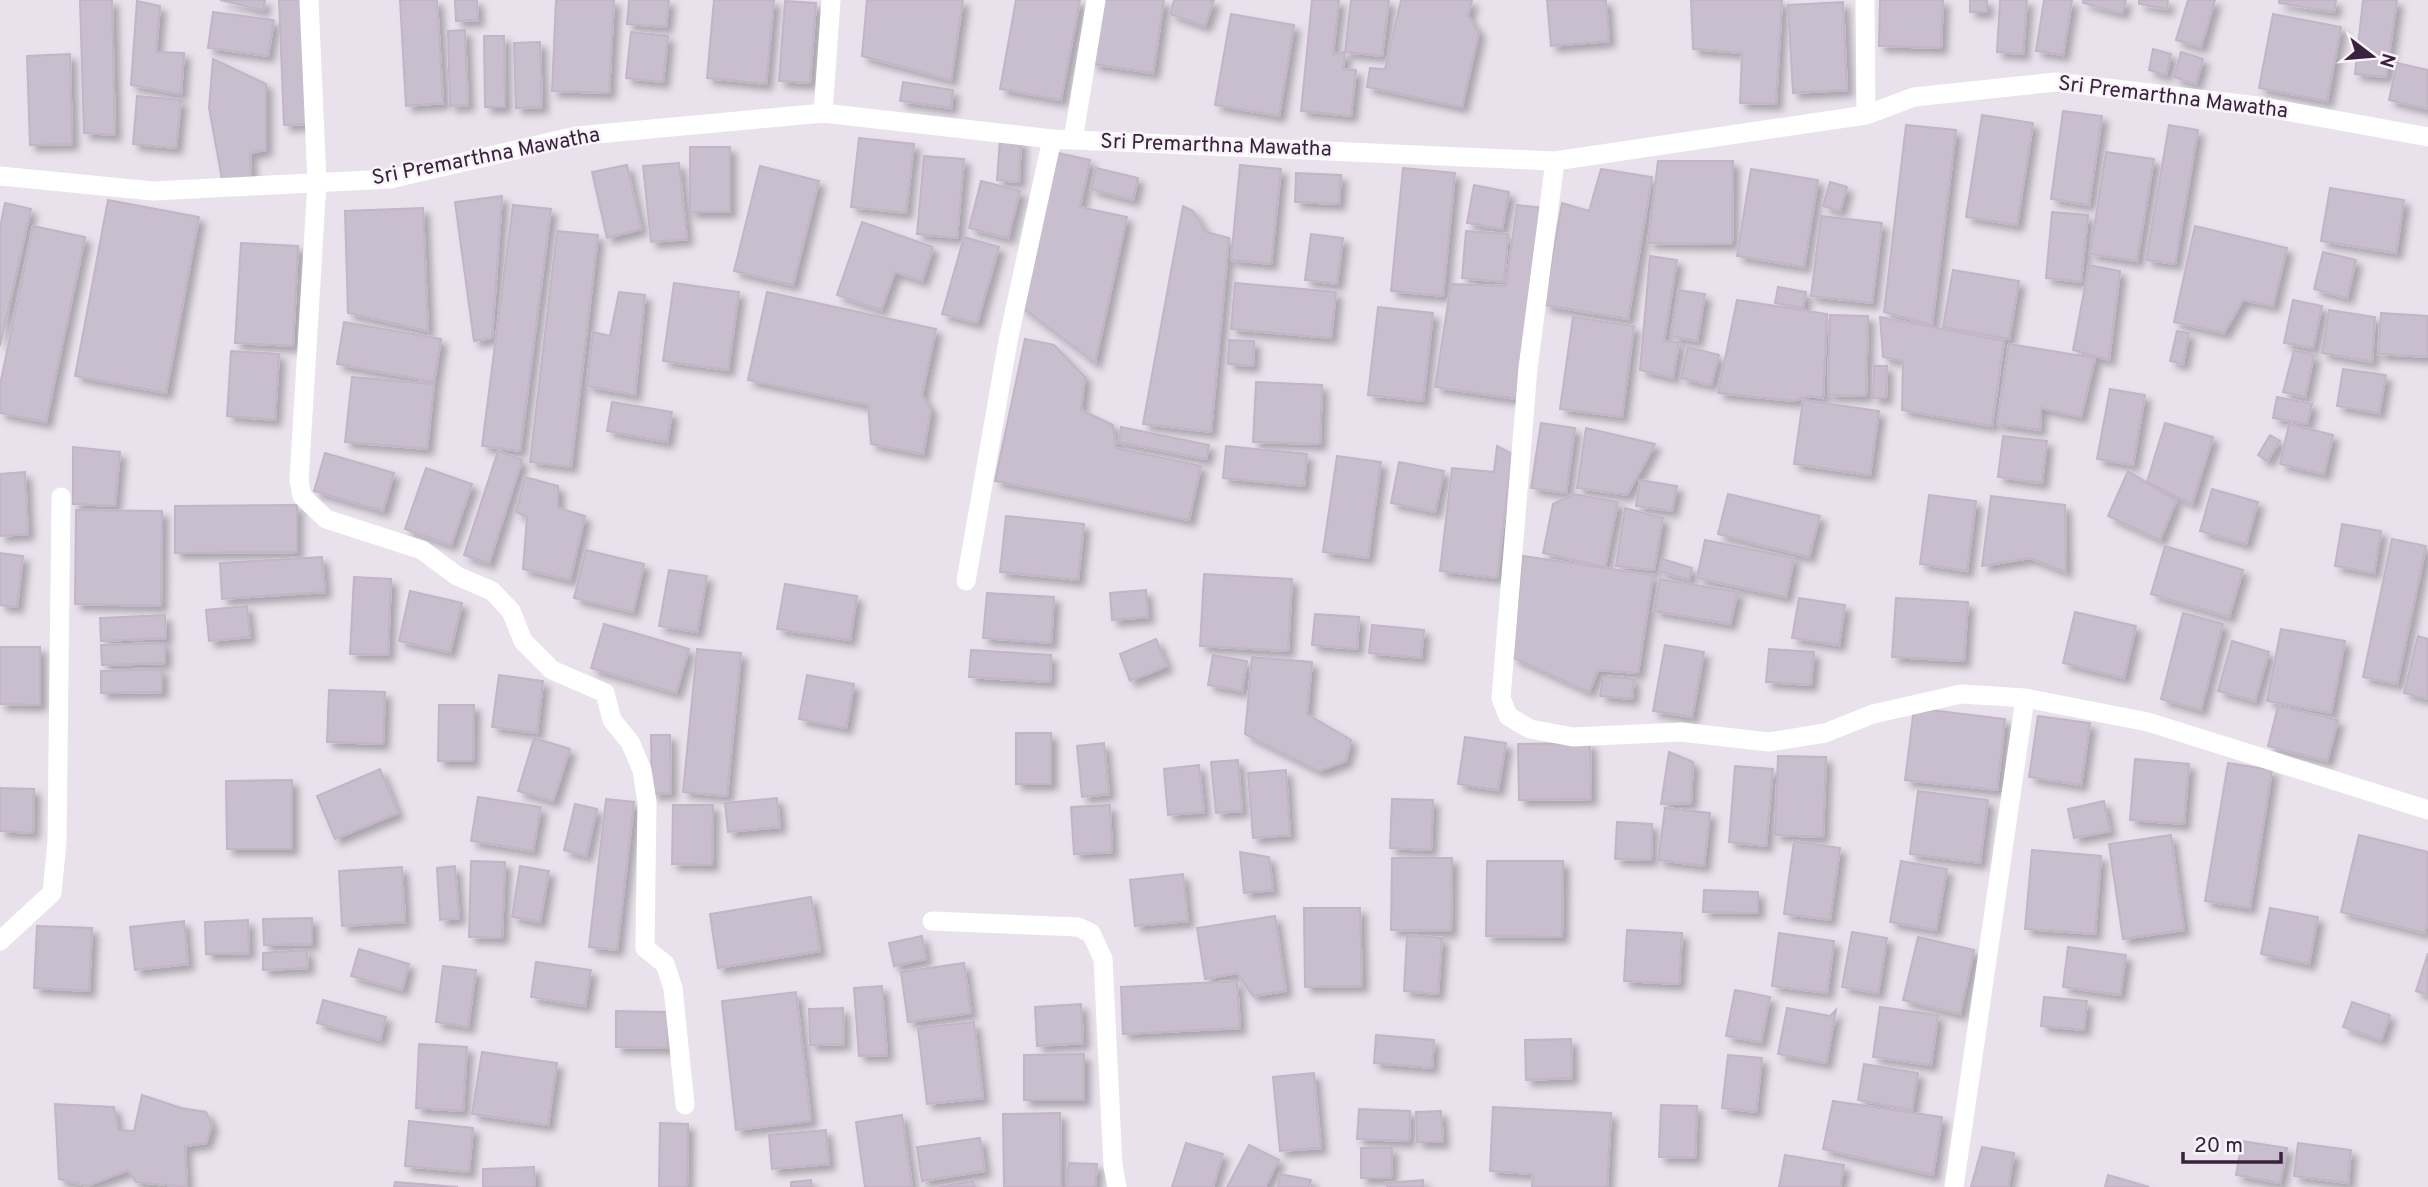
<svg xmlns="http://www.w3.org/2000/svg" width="2428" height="1187" font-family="Overpass,sans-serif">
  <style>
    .building { fill: #c9becd; stroke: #c1b5c6; stroke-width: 2; filter: url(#shadow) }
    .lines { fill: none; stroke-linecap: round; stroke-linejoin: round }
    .minor { stroke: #fff; stroke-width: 19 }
    .labels { text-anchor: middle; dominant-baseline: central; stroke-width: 5; stroke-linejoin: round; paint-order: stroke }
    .street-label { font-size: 21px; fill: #3a223e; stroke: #f7f3f9 }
  </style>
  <defs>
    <filter id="shadow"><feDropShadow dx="6" dy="6" stdDeviation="3.5" flood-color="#0004"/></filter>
  </defs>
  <rect width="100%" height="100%" fill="#e9e2ec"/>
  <path class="building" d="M80,0h32l3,135 -31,-2z
    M220,0h45l-2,10z
    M279,0h23l5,124 -23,1z
    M400,0h37l6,103 -37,3z
    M455,0h22l1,20 -22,1z
    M556,0h58l-5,93 -57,-2z
    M629,0h40l-3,27 -39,-3z
    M714,0h60l-8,84 -59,-6z
    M867,0h96l-12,80 -89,-24z
    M1016,0h64l-19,100 -61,-11z
    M1102,0h62l-11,73 -61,-9z
    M1174,0h40l-9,26 -35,-12z
    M1312,0h27l-6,54 12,-2 -2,17 13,1 -5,46 -50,-5z
    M1351,0h38l-7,56 -37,-4z
    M1401,0h71l-4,16 11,16 -17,75 -95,-20 3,-19 15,1z
    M1547,0h59l3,41 -58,5z
    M1691,0h91l-6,104 -36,-1 2,-50 -49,-4z
    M1880,0h63l-2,48 -62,-2z
    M1970,0h17v12h-17z
    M2000,0h27l-4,54 -26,-2z
    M2044,0h28l-9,55 -27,-4z
    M2083,0h43l-4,13 -39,-10z
    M2139,0h29l-1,9 -28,-5z
    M2188,0h27l-14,47 -25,-7z
    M2279,0h57l-2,12 -55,-9z
    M2363,0h34l-11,77 -31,-3z
    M137,1l23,5 -4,46 28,1 -3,41 -50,-9z
    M785,1l31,2 -6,80 -31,-2z
    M1843,2l4,88 -54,3 -5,-88z
    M213,12l61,8 -6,36 -60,-8z
    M1231,14l63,11 -15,91 -64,-11z
    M2273,14l68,13 -14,74 -68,-13z
    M465,30l3,75 -18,1 -2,-75z
    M631,32l37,4 -5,46 -37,-4z
    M484,36h20l1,71h-20z
    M540,42l2,65 -26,1 -2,-65z
    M2153,49l18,5 -5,21 -17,-5z
    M2181,52l22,7 -7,25 -22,-7z
    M70,54l2,90 -42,1 -3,-89z
    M213,59l53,25v66l-16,3 1,25 -29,1 -13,-71z
    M2397,63l31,7v39l-39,-9z
    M903,82l50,8 -2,18 -51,-7z
    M137,96l44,4 -5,48 -43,-4z
    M2063,111l39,5 -13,89 -38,-6z
    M1982,115l51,8 -16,102 -51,-8z
    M1906,125l50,5 -24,195 -48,-13z
    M2169,125l29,5 -23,134 -29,-4z
    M859,138l55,6 -8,69 -55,-6z
    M1000,139l21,2 -2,41 -22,-2z
    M690,147h40v65h-40z
    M1054,152l36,8 -10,47 47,10 -32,146 -75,-57z
    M2106,152l48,7 -17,102 -47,-7z
    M924,156l40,3 -7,79 -40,-4z
    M1658,161h75l-1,83 -84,-1z
    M679,163l8,76 -36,3 -8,-76z
    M627,165l14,64 -34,9 -15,-66z
    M1240,165l41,4 -10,95 -40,-4z
    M760,166l59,15 -26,104 -59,-14z
    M1096,168l42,10 -5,22 -42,-11z
    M1403,168l52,5 -12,123 -52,-5z
    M1601,169l51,8 -24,142 -84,-14 18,-102 27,8z
    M1751,169l67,11 -14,87 -67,-11z
    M1296,173l45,2 -2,29 -44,-2z
    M981,181l39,10 -12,47 -39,-10z
    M1830,182l17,5 -7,24 -17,-5z
    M1474,185l35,7 -7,37 -35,-6z
    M2330,188l74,12 -8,53 -75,-12z
    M502,196l-10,142 -18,3 -19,-139z
    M108,200l91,17 -33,176 -91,-17z
    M5,203l26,6 -31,137v-119z
    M513,205l38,4 -31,242 -38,-5z
    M1517,205l26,3 -26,191 -82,-12 16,-103 55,2z
    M1183,206l10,5 13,21 23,6 -18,194 -68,-8z
    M423,208l5,123 -80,-18 -3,-102z
    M2052,212l36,3 -7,67 -35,-4z
    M1821,216l61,7 -10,80 -61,-7z
    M862,222l71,25 -11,34 -27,-9 -14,38 -44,-15z
    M33,226l52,11 -39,185 -46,-9v-28z
    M2195,226l92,22 -14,58 -30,-6 -19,33 -50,-11z
    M557,231l41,4 -27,232 -41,-5z
    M1466,231l42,3 -4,48 -42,-4z
    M1311,234l32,4 -6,46 -32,-4z
    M964,237l35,10 -22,76 -35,-9z
    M241,243l57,3 -5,100 -58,-3z
    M2323,252l33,8 -9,38 -33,-9z
    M1650,256l27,4 -13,81 15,1 -6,36 -33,-8z
    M2089,265l31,6 -11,89 -36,-10z
    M1953,270l66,11 -10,58 -66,-12z
    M674,283l65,9 -11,78 -65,-9z
    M1235,283l101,9 -5,46 -100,-9z
    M1778,287l28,5 -3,16 -28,-5z
    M1679,290l26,4 -8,47 -26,-5z
    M619,292l26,3 -10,100 -48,-9 6,-54 17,4z
    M767,292l169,37 -14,66 9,14 -8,45 -52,-10 -3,-39 -120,-25z
    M1737,300l90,14 -4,84 -14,-2 -15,5 -76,-8z
    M2293,300l29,6 -9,42 -29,-5z
    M1378,307l55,6 -10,88 -55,-6z
    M2329,310l46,7 -3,45 -50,-9z
    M2381,313l47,3v41l-50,-3z
    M1830,315l38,1 -2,80 -38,-1z
    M1573,317l61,9 -12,91 -62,-8z
    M1880,317l124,24 -12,85 -90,-16 1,-49 -20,-4z
    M344,322l97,17 -7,43 -97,-18z
    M2177,331l12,2 -6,31 -13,-3z
    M1025,339l29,6 31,32 -4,33 32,15 3,23 85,18 -12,54 -194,-39z
    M1229,340l25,1 -1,25 -25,-2z
    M2009,344l86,14 -14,59 -40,-9 -1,22 -43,-6z
    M1688,347l31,8 -8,30 -30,-7z
    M2294,350l20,5 -9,42 -22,-5z
    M231,351l48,3 -4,66 -48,-4z
    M1874,366h13l-1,32h-13z
    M2343,369l43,6 -7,38 -42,-7z
    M352,377l82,7 -7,65 -82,-7z
    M1256,382l66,3 -2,59 -67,-2z
    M2110,389l35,6 -12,70 -36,-6z
    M2277,397l35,7 -5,20 -34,-6z
    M1803,400l76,11 -9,64 -76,-11z
    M612,402l60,10 -5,30 -60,-11z
    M1541,423l34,5 -9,65 -35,-5z
    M2165,423l48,14 -21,67 -45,-22z
    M2289,424l44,11 -9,39 -44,-10z
    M1121,427l88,18 -3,14 -88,-17z
    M1586,428l69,16 -28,51 -50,-7z
    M2270,435l10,6 -13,20 -9,-6z
    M2003,436l44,5 -5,42 -44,-6z
    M1226,446l81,8 -3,32 -81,-8z
    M1497,446l15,8 -15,124 -57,-7 12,-103 42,4z
    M73,447l47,5 -5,54 -42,-2z
    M498,451l24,9 -33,103 -25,-8z
    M325,453l69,20 -11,38 -69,-20z
    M1337,456l44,6 -13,96 -45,-6z
    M1399,462l45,9 -9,41 -44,-9z
    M426,468l46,16 -21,61 -46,-16z
    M2128,471l48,30 -16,39 -52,-24z
    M25,472l3,62 -28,2v-62z
    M525,477l33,9v22l27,8 -15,64 -47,-11 4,-52 -11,-5z
    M1640,480l37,6 -5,25 -36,-5z
    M2212,489l46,13 -12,42 -46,-13z
    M1574,494l44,8 -13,65 -62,-14 10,-49z
    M1728,494l92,22 -11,41 -91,-23z
    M1929,495l47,6 -9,70 -47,-7z
    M1991,496l74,9 1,67 -36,-14 -48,8z
    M297,505v47l-122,1v-47z
    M1625,508l38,10 -9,52 -38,-4z
    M76,510l86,1 -1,95 -86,-2z
    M1006,516l78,8 -6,56 -78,-8z
    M2342,524l39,7 -7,42 -39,-7z
    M2392,539l34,7 -29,138 -34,-7z
    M1705,540l89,18 -8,39 -89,-19z
    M2165,546l78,24 -14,47 -78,-23z
    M586,550l58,14 -11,48 -59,-14z
    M0,553l23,3 -6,51 -17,-2z
    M1523,556l130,19 -15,98 -40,-3 -9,22 -77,-35z
    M322,557l3,35 -103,7 -2,-36z
    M1662,559l30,9 -3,12 -30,-9z
    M669,570l38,6 -10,56 -38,-6z
    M1204,574l88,5 -4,72 -88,-5z
    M354,577l37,2 -3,76 -38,-1z
    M1660,579l78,13 -8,32 -76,-13z
    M785,584l72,12 -7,44 -73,-11z
    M1146,590l2,27 -36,3 -2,-27z
    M410,591l52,12 -12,49 -51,-11z
    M987,593l67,4 -3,46 -68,-5z
    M1799,598l46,7 -6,40 -47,-7z
    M1896,598l72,4 -4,59 -72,-4z
    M247,606l3,31 -41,4 -3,-31z
    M2075,612l61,14 -12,52 -61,-15z
    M2183,613l40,11 -22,86 -40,-11z
    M1315,614l44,3 -2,32 -45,-4z
    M165,615l1,23 -65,3 -1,-23z
    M604,624l85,25 -13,44 -85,-25z
    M1372,625l52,5 -3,28 -52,-5z
    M2281,629l64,12 -14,72 -64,-12z
    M2418,636l10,3v60l-24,-6z
    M1156,639l11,27 -37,15 -10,-27z
    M2232,641l37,11 -14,49 -37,-10z
    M165,643v20l-63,2 -1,-20z
    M1665,645l39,7 -12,65 -39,-6z
    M0,647h40v58l-40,-1z
    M697,649l44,4 -14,143 -44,-4z
    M1769,649l45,3 -3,33 -45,-3z
    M971,650l80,5 -1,27 -81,-5z
    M1213,655l34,6 -5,30 -34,-6z
    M1252,657l60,5 -5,52 44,26 -5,21 -27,10 -74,-37z
    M162,669v23l-61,1v-22z
    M499,675l44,6 -6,52 -45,-6z
    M807,675l47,9 -8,44 -47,-9z
    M1603,676l31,3 -2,20 -32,-3z
    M329,690l56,2 -2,52 -56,-2z
    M439,705h35l-1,56h-35z
    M2278,706l60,14 -11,41 -59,-15z
    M1914,708l91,11 -8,71 -92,-10z
    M2038,716l52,7 -9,62 -52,-8z
    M1016,733h35v51h-35z
    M651,735h19l1,58 -19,1z
    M1465,737l41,6 -8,47 -40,-6z
    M534,738l36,11 -17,52 -35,-10z
    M1104,743l5,51 -27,3 -5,-51z
    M1590,743l1,56 -72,1 -1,-56z
    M1669,752l24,10 -2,41 -30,1z
    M1778,756l48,1 -3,80 -48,-2z
    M2135,759l54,5 -5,60 -54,-4z
    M1238,760l4,51 -26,2 -5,-51z
    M2228,763l44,7 -22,138 -45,-7z
    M1199,765l5,47 -36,3 -4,-46z
    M1735,766l38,3 -7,77 -37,-4z
    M380,769l18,44 -63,26 -18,-43z
    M1286,770l4,65 -37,3 -5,-65z
    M292,780v69h-65l-1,-68z
    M0,788l34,1 -1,44 -33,-2z
    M1918,791l70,9 -8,63 -70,-9z
    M478,797l63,10 -8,44 -62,-10z
    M777,798l3,29 -52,5 -3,-29z
    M606,799l28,3 -17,148 -28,-3z
    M1392,799l41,1 -2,50 -41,-2z
    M2104,801l6,30 -36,7 -6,-29z
    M575,804l22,5 -11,47 -22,-6z
    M673,805h40l-1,60 -40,-1z
    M1110,805l2,47 -38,2 -3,-47z
    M1665,808l45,5 -6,53 -46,-6z
    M1617,822l35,2 -1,36 -36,-1z
    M2171,835l13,95 -61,9 -14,-95z
    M2359,835l69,17v68l-3,13 -84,-21z
    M1794,841l46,7 -10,72 -46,-6z
    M2032,850l69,6 -6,78 -70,-5z
    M1240,852l29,5 4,33 -29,3z
    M1392,858h60l-1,73 -60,-1z
    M471,861l34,1 -3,76 -33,-1z
    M1487,861h76l-1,76 -76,-1z
    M1901,861l46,8 -11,61 -46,-8z
    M455,866l4,52 -19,2 -3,-52z
    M520,866l29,5 -9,51 -28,-5z
    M402,867l3,55 -63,4 -3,-55z
    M1183,874l5,47 -53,5 -5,-46z
    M1704,890l54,2v21l-55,-1z
    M811,897l9,54 -102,17 -8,-54z
    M1304,908h56l2,78 -57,1z
    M2270,908l48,9 -9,47 -48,-10z
    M1275,916l11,75 -33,5 -16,-23 -32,6 -8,-51z
    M312,918v26l-48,1 -1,-26z
    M248,920l1,33 -43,1 -1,-32z
    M184,921l4,43 -53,6 -5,-43z
    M37,926l55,2 -3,63 -55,-3z
    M1627,930l55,3 -3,51 -55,-3z
    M1852,932l35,6 -9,55 -36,-6z
    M1779,933l55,8 -7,52 -55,-7z
    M1407,935l35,3 -4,56 -34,-3z
    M922,936l4,23 -32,7 -5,-23z
    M1918,937l56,13 -14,64 -57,-14z
    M2068,947l58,8 -6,40 -57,-8z
    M359,949l50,15 -7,26 -51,-14z
    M307,950l1,18 -45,2v-17z
    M2428,953v42l-12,-4z
    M536,962l55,8 -6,36 -54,-9z
    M964,963l7,50 -63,9 -7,-50z
    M443,966l33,4 -8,57 -32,-5z
    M1237,981l3,47 -117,6 -2,-47z
    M882,986l5,69 -28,1 -5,-68z
    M1735,990l35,7 -9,45 -35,-6z
    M796,992l15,129 -75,9 -14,-129z
    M2044,997l43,4 -3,29 -43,-4z
    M323,1000l63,17 -6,23 -63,-17z
    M2352,1002l38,13 -9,25 -38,-13z
    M1081,1004l2,39 -46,3 -2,-39z
    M1880,1007l58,8 -7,50 -58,-8z
    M843,1008l1,36 -34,1 -1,-36z
    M1787,1008l43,8 6,-6 -10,53 -48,-9z
    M616,1011l52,1v36l-52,-1z
    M974,1022l9,76 -56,6 -9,-76z
    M1376,1035l58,5 -2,28 -58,-5z
    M1571,1039l1,39 -46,2 -1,-40z
    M419,1044l48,3 -4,64 -47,-3z
    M482,1052l75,11 -9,62 -76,-11z
    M1084,1054v46h-60v-45z
    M1728,1055l34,3 -6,54 -34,-4z
    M1864,1064l54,9 -6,37 -54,-10z
    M1314,1073l7,75 -41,3 -7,-74z
    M142,1095l39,13 25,4 6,13 -6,18 -21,3 2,41 -51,-5 -8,-12 -41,16 -28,-7 -4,-75 59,3 4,23 16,1z
    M1833,1101l109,16 -9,58 -110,-26z
    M1661,1105l36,1 -2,52 -36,-1z
    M1493,1107l118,6 -4,74h-75l1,-13 -43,-3z
    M1359,1109l51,2 -1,30 -52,-2z
    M1441,1111l2,31h-26l-1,-30z
    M1060,1113l1,74h-57l-1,-73z
    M902,1115l10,72h-47l-9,-65z
    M409,1121l64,7 -4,44 -64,-6z
    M660,1123l28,1 -1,63h-28z
    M826,1130l3,34 -57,5 -3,-34z
    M980,1138l5,33 -63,10 -5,-34z
    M2242,1141l45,7 -7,35 -44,-8z
    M1186,1143l37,11 -10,33h-41z
    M2298,1143l53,7 -3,33 -54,-7z
    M1249,1145l30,15 -14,27h-38z
    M1982,1147l32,6 -6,34h-37z
    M1361,1148h31l-1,30h-30z
    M1785,1155l59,10 -4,22h-61z
    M1069,1163l28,1 -2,23h-28z
    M534,1167l1,20h-52v-18z
    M1280,1174l31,6 -2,7h-31z
    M2108,1175l41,12h-44z
    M811,1180l1,7h-21v-5z
    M1423,1180v7h-36l-1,-4z
    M973,1181l2,6h-37z
    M395,1182l63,5h-64z"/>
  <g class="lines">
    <path class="minor" d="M309,0l8,182 -18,298 3,16 24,23 96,31 35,26 35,15 19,20 12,30 29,29 53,23 7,27 18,22 12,28 5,32 -2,146 20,16 8,24 12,117
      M1865,0l1,115
      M823,113l8,-113
      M1073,140l23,-140
      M1555,161l-27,207 -27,330 7,18 22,13 43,8 108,-5 88,10 56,-9 48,-19 88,-20 64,4 123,24 280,88
      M0,176l153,15 237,-12 186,-43 247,-23 229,26 503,22 311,-46 48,-18 142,-15 202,24 170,31
      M966,581l42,-240 44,-202
      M932,921l146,6 13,6 12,26 10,207 4,21
      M0,941l52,-48 5,-51 4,-345
      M1954,1187l71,-489"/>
  </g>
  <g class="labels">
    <g class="street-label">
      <text transform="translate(2173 98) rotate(7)">Sri Premarthna Mawatha</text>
      <text transform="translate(1216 146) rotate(2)">Sri Premarthna Mawatha</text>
      <text transform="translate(486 157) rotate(-11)">Sri Premarthna Mawatha</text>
    </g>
  </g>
  <g transform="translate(2372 56) rotate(106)" stroke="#f7f3f9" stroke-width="5" paint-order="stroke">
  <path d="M0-5L12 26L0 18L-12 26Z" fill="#3a223e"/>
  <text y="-10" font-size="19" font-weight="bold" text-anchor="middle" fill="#3a223e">N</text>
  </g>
  <path d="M2183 1152v10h98v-10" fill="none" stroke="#3a223e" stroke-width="3.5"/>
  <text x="2194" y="1152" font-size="21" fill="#3a223e" stroke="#f7f3f9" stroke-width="5" paint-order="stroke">20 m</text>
</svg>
